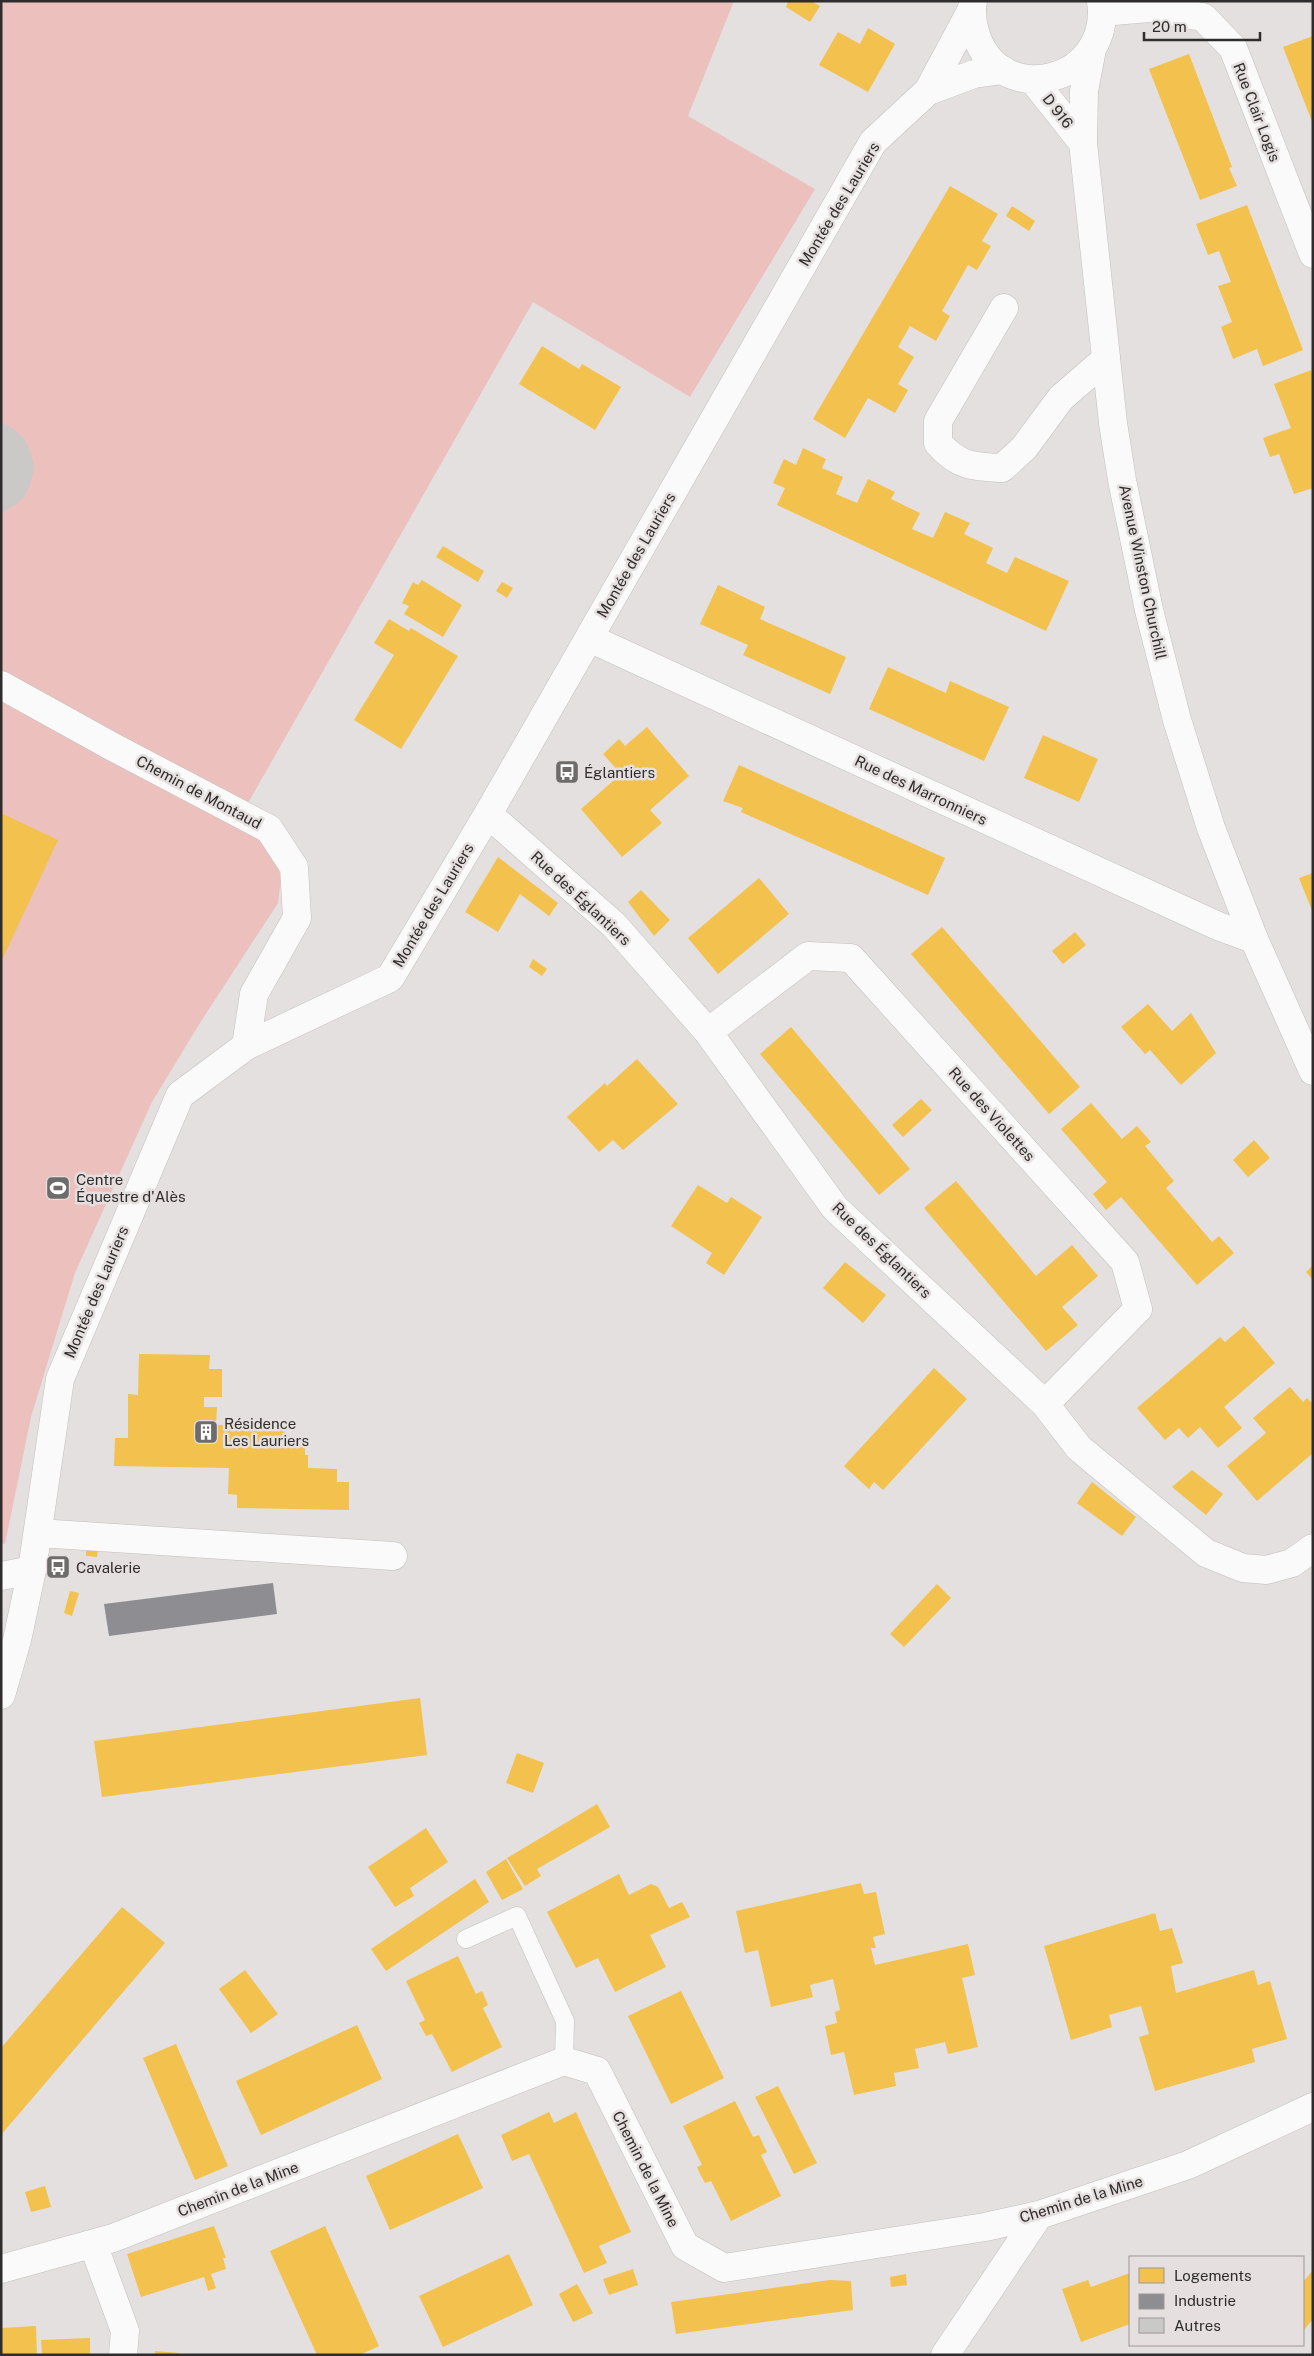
<svg xmlns="http://www.w3.org/2000/svg" width="1314" height="2356" font-family="'Public Sans',sans-serif">
  <style>
    .green { fill: #ecc1bd }
    .homes { fill: #f2c14e }
    .industry { fill: #8d8d92 }
    .building { fill: #cac9c8 }
    .lines { fill: none; stroke-linecap: round; stroke-linejoin: round }
    .lane-casing { stroke: #c1bebe; stroke-width: 19 }
    .street-casing { stroke: #c1bebe; stroke-width: 29 }
    .secondary-casing { stroke: #c1bebe; stroke-width: 29 }
    .lane { stroke: #fbfafa; stroke-width: 18 }
    .street { stroke: #fbfafa; stroke-width: 28 }
    .secondary { stroke: #fbfafa; stroke-width: 28 }
    .labels { text-anchor: middle; dominant-baseline: central; stroke-width: 5; stroke-linejoin: round; paint-order: stroke }
    .street-label { font-size: 15px; fill: #2e2c2c; stroke: #e5dfdf }
    .poi-label { font-size: 15px; fill: #2e2c2c; stroke: #e5dfdf; text-anchor: start }
  </style>
  <rect width="100%" height="100%" fill="#e4e0e0"/>
  <path class="green" d="M1,1h733l-46,115 127,73 -125,208 -157,-95 -298,524 37,19 9,33 -3,25 -78,120 -48,79 -77,171 -44,144 -26,127 -4,-1z"/>
  <path class="homes" d="M788,1h23l9,5 -10,16 -24,-15z
    M868,28l27,16 -27,48 -49,-27 19,-33 22,12z
    M1313,36v88l-30,-77z
    M1189,54l43,113 -3,1 8,18 -37,14 -51,-131z
    M950,186l48,28 -16,27 9,5 -14,24 -9,-5 -26,46 8,5 -14,25 -26,-15 -12,21 16,10 -16,27 10,6 -13,23 -27,-15 -23,40 -32,-19z
    M1247,205l56,145 -40,16 -6,-17 -24,10 -12,-32 11,-5 -14,-36 13,-4 -12,-31 -11,4 -12,-31z
    M1012,206l23,15 -6,10 -23,-15z
    M542,346l37,23 3,-5 39,23 -26,43 -76,-46z
    M1311,370l2,6v112l-19,6 -15,-40 -9,3 -7,-19 28,-10 -17,-44z
    M803,448l23,11 -4,9 21,9 -7,17 21,9 11,-24 27,13 -4,7 29,14 -8,16 21,9 12,-26 25,11 -6,11 29,14 -7,15 21,10 8,-16 54,24 -23,50 -269,-126 8,-17 -12,-5 11,-24 12,6z
    M443,546l41,25 -6,11 -42,-25z
    M422,580l40,25 -19,32 -39,-23 5,-8 -7,-3 11,-21 5,3z
    M502,582l11,6 -6,10 -11,-7z
    M718,585l47,22 -5,12 86,38 -16,37 -87,-39 5,-10 -48,-21z
    M389,619l20,12 2,-3 47,28 -57,93 -47,-29 40,-65 -20,-12z
    M888,667l58,26 4,-12 59,26 -25,54 -115,-52z
    M647,727l42,49 -39,34 12,13 -40,34 -41,-48 40,-35 -18,-20 16,-15 6,7z
    M1043,735l55,24 -19,43 -55,-24z
    M739,765l206,93 -17,37 -187,-83 2,-4 -20,-7z
    M1,813l57,27 -57,122z
    M498,857l60,46 -9,13 -29,-22 -22,38 -33,-20z
    M1313,873v40l-14,-35z
    M759,878l30,36 -71,60 -30,-36z
    M641,890l29,30 -16,16 -26,-34z
    M942,927l138,160 -31,27 -138,-160z
    M1075,932l11,13 -23,19 -11,-13z
    M533,959l14,10 -5,7 -13,-9z
    M1148,1004l24,27 19,-18 25,40 -35,32 -31,-35 -5,4 -24,-27z
    M791,1027l119,142 -31,26 -119,-141z
    M637,1059l41,45 -55,46 -10,-10 -14,12 -32,-35 38,-34 2,3z
    M921,1099l11,11 -29,27 -11,-12z
    M1091,1103l31,36 15,-13 14,16 -6,4 29,35 -8,7 46,54 7,-6 15,17 -37,32 -76,-88 -15,13 -13,-16 14,-12 -46,-53z
    M1254,1140l16,18 -22,19 -15,-17z
    M956,1181l80,95 36,-31 26,31 -36,31 16,18 -32,26 -122,-143z
    M698,1185l29,18 4,-6 31,20 -38,58 -18,-12 6,-10 -41,-27z
    M845,1262l41,33 -23,28 -40,-35z
    M1313,1265v15l-7,-8z
    M1244,1326l31,37 -51,44 18,21 -24,20 -18,-21 -12,11 -9,-10 -14,12 -28,-32 83,-71 5,5z
    M139,1354l71,1 -1,14h13v28h-18v10h13l-1,18 69,-1v21h20v10h3v13l29,1v13h12v28l-112,-2v-13l-9,-1 1,-26 -115,-2 1,-28h13v-44l10,1z
    M934,1368l33,31 -84,91 -9,-8 -5,7 -25,-23z
    M1290,1387l13,15 4,-4 6,6v49l-56,48 -30,-35 39,-33 -13,-15z
    M1192,1470l31,24 -17,21 -34,-28z
    M1092,1482l44,35 -14,19 -45,-33z
    M86,1546l12,1 -1,10 -11,-1z
    M937,1584l14,14 -47,49 -14,-13z
    M70,1591l9,2 -7,23 -8,-3z
    M420,1698l7,57 -325,42 -8,-56z
    M517,1753l27,10 -11,30 -27,-10z
    M597,1804l13,23 -73,42 4,7 -16,10 -18,-28z
    M426,1828l22,34 -38,26 4,8 -19,11 -27,-40z
    M506,1859l17,30 -21,11 -16,-28z
    M619,1874l10,21 22,-11 7,3 11,21 13,-6 8,15 -40,18 16,32 -51,25 -17,-34 -22,10 -29,-56z
    M475,1879l14,23 -103,69 -15,-22z
    M861,1883l3,11 12,-2 9,42 -12,3 3,11h-5l4,17 93,-21 7,31 -13,3 16,69 -30,7 -3,-12 -30,7 4,19 -25,5 2,13 -42,9 -10,-43 -13,3 -6,-29 12,-3 -2,-11 5,-2 -7,-31 -23,6 3,12 -42,10 -13,-57 -13,3 -9,-42z
    M122,1907l43,36 -164,192v-87z
    M1155,1913l5,18 12,-3 11,35 -12,3 5,27 78,-23 4,15 12,-4 17,58 -35,10 3,13 -100,29 -16,-54 10,-3 -8,-28 -32,9 3,12 -41,13 -27,-94z
    M458,1956l18,38 6,-3 6,14 -5,3 19,39 -50,25 -20,-38 -6,2 -7,-13 6,-3 -19,-39z
    M245,1970l33,44 -27,19 -32,-44z
    M681,1991l43,87 -53,26 -43,-88z
    M357,2025l25,54 -121,56 -25,-54z
    M176,2044l52,122 -33,14 -52,-122z
    M778,2086l39,77 -23,11 -39,-77z
    M735,2101l18,36 6,-2 4,9 4,8 -6,3 20,41 -50,25 -20,-40 -6,2 -5,-9 -3,-7 5,-2 -19,-39z
    M549,2112l5,11 22,-11 55,120 -32,14 8,17 -23,10 -55,-119 -17,7 -11,-26z
    M458,2134l25,54 -93,42 -24,-54z
    M45,2186l6,21 -20,5 -6,-20z
    M214,2226l12,32h-3l3,11 -15,5 5,14 -8,3 -4,-14 -63,20 -14,-43z
    M325,2226l54,120 -19,9h-43l-47,-104z
    M509,2254l24,51 -90,42 -24,-51z
    M633,2269l5,16 -29,10 -6,-16z
    M1313,2270v49l-10,12v-49z
    M1130,2273v51l-49,18 -19,-53 26,-9 3,7z
    M906,2274l1,11 -16,2 -1,-10z
    M830,2280l21,1 2,29 -177,24 -5,-32z
    M577,2284l16,29 -20,9 -14,-28z
    M36,2326l1,29h-36v-27z
    M90,2338v17h-48l-1,-15z
    M155,2351l24,2v2h-24z"/>
  <path class="industry" d="M273,1583l4,31 -168,22 -5,-32z"/>
  <path class="building" d="M1,423l8,3 15,12 8,18 2,13 -3,13 -5,12 -9,10 -16,9z"/>
  <g class="lines">
    <defs>
      <path id="lane" d="M466,1939l51,-23 48,105 -1,40"/>
      <path id="street" d="M1102,12l47,-4 54,9 30,31 80,206
        M928,91l46,-17 29,-4
        M1004,308l-66,113v22c20,23 35,24 64,25l22,-20 37,-50 45,-39
        M589,638l629,288 36,13
        M1,685l112,62 156,82 25,38 3,51 -43,76 -8,52
        M488,814l126,111 94,107 127,176 210,196 34,44 127,105 37,15 23,2 26,-7 21,-15
        M708,1032l100,-76 43,2 274,304 13,47 -93,95
        M38,1533l355,23
        M1,1576l31,-6
        M1,1695l16,-55 15,-70 28,-191 120,-284 66,-49 144,-68 98,-164 385,-672 55,-51 44,-82
        M93,2244l32,87 -2,24
        M1,2269l112,-31 451,-177 33,10 88,175 39,22 261,-41 54,-12 149,-50 125,-58
        M945,2355l94,-140"/>
      <path id="secondary" d="M973,1c-2,12 -1,23 3,34 25,76 137,47 125,-34
        M1092,49l-8,42 -1,52 30,280 9,57 27,130 28,110 34,108 43,111 59,132
        M1033,80l50,63"/>
    </defs>
    <use href="#lane" class="lane-casing"/>
    <use href="#street" class="street-casing"/>
    <use href="#secondary" class="secondary-casing"/>
    <use href="#lane" class="lane"/>
    <use href="#street" class="street"/>
    <use href="#secondary" class="secondary"/>
  </g>
  <defs>
    <symbol id="bus-square" viewBox="-11 -11 22 22"><rect x="-9" y="-9" width="18" height="18" rx="4" fill="#6e6b6b" stroke="#e5dfdf"/><path d="M-5-6H5V4H4V6H2V4H-2V6H-4V4H-5ZM-3.5-4V0h7V-4ZM-3.5 1.2v1.5H-2V1.2ZM2 1.2v1.5H3.5V1.2Z" fill="#fff"/></symbol>
    <symbol id="stadium-square" viewBox="-11 -11 22 22"><rect x="-9" y="-9" width="18" height="18" rx="4" fill="#6e6b6b" stroke="#e5dfdf"/><path d="M0-5a6.5 5 0 1 0 0 10a6.5 5 0 1 0 0-10ZM-3.5-1.8h7v3.6h-7Z" fill="#fff"/></symbol>
    <symbol id="building-square" viewBox="-11 -11 22 22"><rect x="-9" y="-9" width="18" height="18" rx="4" fill="#6e6b6b" stroke="#e5dfdf"/><path d="M-4-6H4V6H1V3H-1V6H-4ZM-2.5-4.3h1.7v1.8h-1.7ZM.8-4.3h1.7v1.8H.8ZM-2.5-1h1.7V.8h-1.7ZM.8-1h1.7V.8H.8Z" fill="#fff"/></symbol>
  </defs>
  <g fill-rule="evenodd">
    <use href="#bus-square" x="553" y="758" width="28" height="28"/>
    <use href="#stadium-square" x="44" y="1174" width="28" height="28"/>
    <use href="#building-square" x="192" y="1418" width="28" height="28"/>
    <use href="#bus-square" x="44" y="1553" width="28" height="28"/>
  </g>
  <g class="labels">
    <g class="street-label">
      <text transform="translate(1058 111) rotate(52)">D 916</text>
      <text transform="translate(1257 112) rotate(69)">Rue Clair Logis</text>
      <text transform="translate(839 204) rotate(-59)">Montée des Lauriers</text>
      <text transform="translate(636 555) rotate(-60)">Montée des Lauriers</text>
      <text transform="translate(1143 572) rotate(78)">Avenue Winston Churchill</text>
      <text transform="translate(921 790) rotate(25)">Rue des Marronniers</text>
      <text transform="translate(199 792) rotate(28)">Chemin de Montaud</text>
      <text transform="translate(581 898) rotate(43)">Rue des Églantiers</text>
      <text transform="translate(433 905) rotate(-59)">Montée des Lauriers</text>
      <text transform="translate(992 1114) rotate(48)">Rue des Violettes</text>
      <text transform="translate(882 1250) rotate(44)">Rue des Églantiers</text>
      <text transform="translate(96 1292) rotate(-67)">Montée des Lauriers</text>
      <text transform="translate(646 2169) rotate(63)">Chemin de la Mine</text>
      <text transform="translate(238 2189) rotate(-21)">Chemin de la Mine</text>
      <text transform="translate(1081 2199) rotate(-17)">Chemin de la Mine</text>
    </g>
    <g class="poi-label">
      <text x="584" y="772">Églantiers</text>
      <text x="76" y="1179">Centre<tspan x="76" dy="17">Équestre d'Alès</tspan></text>
      <text x="224" y="1423">Résidence<tspan x="224" dy="17">Les Lauriers</tspan></text>
      <text x="76" y="1567">Cavalerie</text>
    </g>
  </g>
  <rect width="1314" height="2356" fill="none" stroke="#2e2c2c" stroke-width="5"/>
  <rect x="1129" y="2256" width="175" height="90" fill="#e5dfdf" stroke="#9c9797"/>
  <rect x="1139" y="2268" width="25" height="15" fill="#f2c14e" stroke="#9c9797"/>
  <text x="1174" y="2281" font-size="15" fill="#2e2c2c">Logements</text>
  <rect x="1139" y="2294" width="25" height="15" fill="#8d8d92" stroke="#9c9797"/>
  <text x="1174" y="2306" font-size="15" fill="#2e2c2c">Industrie</text>
  <rect x="1139" y="2318" width="25" height="15" fill="#cac9c8" stroke="#9c9797"/>
  <text x="1174" y="2331" font-size="15" fill="#2e2c2c">Autres</text>
  <path d="M1144 32v8h116v-8" fill="none" stroke="#2e2c2c" stroke-width="2.5"/>
  <text x="1152" y="32" font-size="15" fill="#2e2c2c" stroke="#e5dfdf" stroke-width="4" paint-order="stroke">20 m</text>
</svg>
